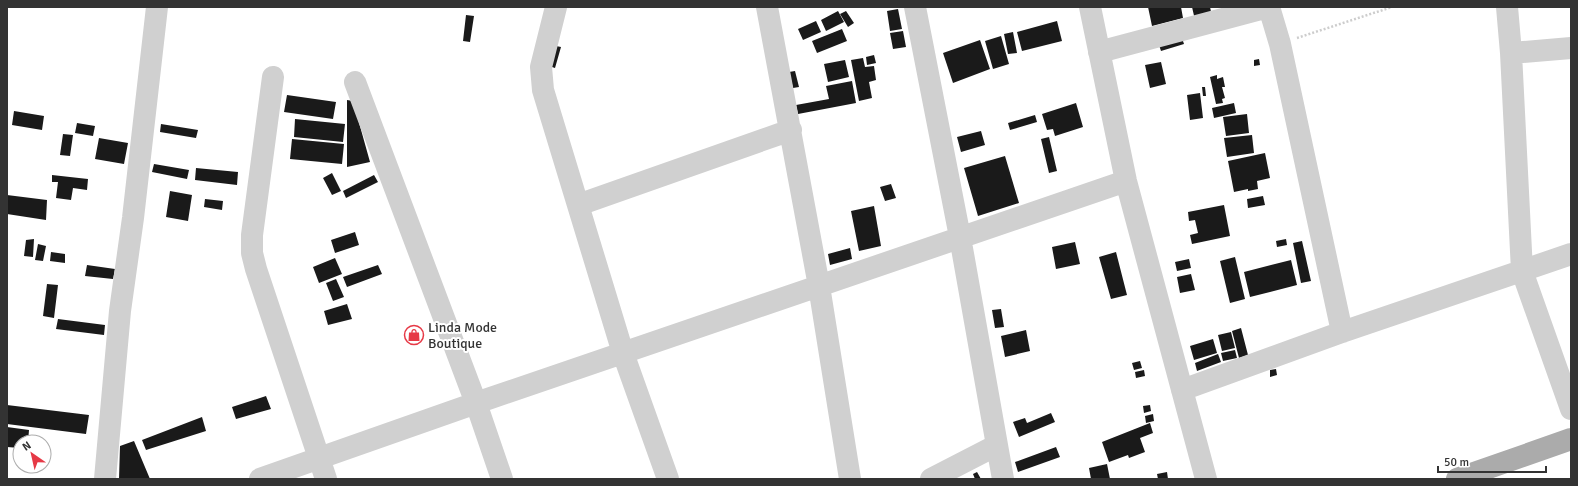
<svg xmlns="http://www.w3.org/2000/svg" width="1578" height="486" font-family="Signika,sans-serif">
  <style>
    .building { fill: #1a1a1a }
    .lines { fill: none; stroke-linecap: round; stroke-linejoin: round }
    .path { stroke: #cdcdcd; stroke-width: 2.5; stroke-dasharray: 2 2; stroke-linecap: butt }
    .minor { stroke: #d0d0d0; stroke-width: 22 }
    .major { stroke: #ababab; stroke-width: 22 }
    .labels { text-anchor: middle; dominant-baseline: central; stroke-width: 4; stroke-linejoin: round; paint-order: stroke }
    .poi-label { font-size: 14px; fill: #333; stroke: #fff; text-anchor: start }
  </style>
  <rect width="100%" height="100%" fill="#fff"/>
  <path class="building" d="M1148,7h33l2,11 -31,8z
    M1192,7h18l2,9 -17,4z
    M898,9l4,20 -12,2 -3,-20z
    M838,11l6,11 -18,9 -5,-11z
    M846,11l8,12 -6,4 -8,-13z
    M466,15l8,1 -4,26 -7,-1z
    M816,21l5,11 -18,8 -5,-11z
    M1057,21l5,20 -40,10 -5,-19z
    M842,29l5,12 -30,12 -5,-12z
    M903,31l3,16 -13,2 -3,-16z
    M1013,32l4,21 -9,1 -4,-20z
    M1181,35l3,9 -23,7 -3,-9z
    M1001,36l8,28 -16,5 -8,-28z
    M980,40l10,29 -37,14 -10,-30z
    M551,45l10,2 -6,21 -9,-3z
    M874,55l2,8 -9,2 -1,-8z
    M863,58l2,9 9,-1 2,14 -7,2 3,16 -13,3 -8,-41z
    M1259,59l1,6 -6,1v-6z
    M845,60l4,17 -21,5 -4,-18z
    M1161,62l5,22 -16,4 -5,-23z
    M795,71l4,16 -6,1 -4,-16z
    M1217,75v4l6,-2 2,10h-3l3,11 -3,1 1,4 -7,1 -6,-27z
    M852,81l4,22 -58,11 -2,-9 33,-6 -3,-13z
    M1202,87h3l1,9h-3z
    M1200,93l3,25 -13,2 -3,-25z
    M287,95l49,7 -3,17 -49,-7z
    M347,100l6,1 17,61 -23,5z
    M1076,103l7,24 -28,9 -2,-7 -6,1 -5,-16z
    M1234,103l2,10 -22,5 -2,-10z
    M14,111l30,5 -2,14 -30,-5z
    M1247,114l2,19 -23,3 -3,-19z
    M1035,115l2,7 -27,8 -2,-7z
    M295,119l50,5 -2,18 -49,-5z
    M77,123l18,3 -2,10 -18,-3z
    M161,124l37,6 -2,8 -36,-6z
    M981,131l4,14 -24,7 -4,-15z
    M63,134l10,1 -3,21 -10,-1z
    M1252,135l2,18 -27,4 -3,-19z
    M1049,137l8,34 -8,2 -8,-34z
    M99,138l29,5 -4,21 -29,-5z
    M292,139l52,5 -2,20 -52,-5z
    M1265,153l5,25 -13,3 1,8 -10,2v-2l-14,3 -6,-31z
    M1005,156l14,47 -41,13 -14,-48z
    M154,164l35,6 -2,9 -35,-7z
    M196,168l42,4 -1,13 -42,-5z
    M332,173l9,18 -9,4 -9,-17z
    M52,175l36,4 -1,11 -14,-2 -2,12 -15,-2 2,-16h-6z
    M374,175l4,7 -32,16 -3,-7z
    M891,184l5,14 -11,3 -5,-14z
    M170,191l22,4 -4,26 -22,-4z
    M7,195l40,5 -1,20 -39,-6z
    M1263,196l2,9 -17,3 -1,-9z
    M205,199l18,2 -1,9 -18,-3z
    M1224,205l6,31 -38,8 -2,-9 8,-2 -3,-13 -6,1 -1,-9z
    M874,206l7,40 -22,5 -8,-40z
    M355,232l4,13 -24,8 -4,-13z
    M34,239l-1,18 -9,-1 2,-16z
    M1286,239l1,6 -10,2 -1,-6z
    M1302,241l9,40 -10,2 -8,-40z
    M1075,242l5,22 -24,5 -4,-22z
    M38,244l8,2 -3,15 -8,-1z
    M850,248l2,11 -22,6 -2,-11z
    M51,252l14,2v9l-15,-2z
    M1116,252l11,43 -16,4 -12,-42z
    M1235,257l10,42 -15,4 -10,-42z
    M335,258l7,16 -23,9 -6,-16z
    M1189,259l2,9 -14,3 -2,-9z
    M1291,260l6,25 -47,12 -6,-25z
    M87,265l28,4 -2,10 -28,-3z
    M378,265l4,9 -35,13 -4,-10z
    M1191,274l4,16 -15,3 -3,-16z
    M336,279l8,18 -11,4 -7,-18z
    M47,284l11,1 -4,33 -11,-2z
    M347,304l5,15 -24,6 -4,-14z
    M1001,309l3,18 -9,1 -3,-18z
    M58,319l47,6 -1,10 -48,-6z
    M1241,328l7,27 -9,3 -7,-27z
    M1026,330l4,21 -25,6 -4,-21z
    M1231,332l4,16 -13,3 -4,-16z
    M1213,339l4,14 -23,7 -4,-14z
    M1235,350l2,8 -14,3 -2,-8z
    M1218,354l3,8 -24,9 -2,-8z
    M1140,361l2,7 -8,2 -2,-7z
    M1276,369l1,6 -7,2v-7z
    M1144,370l1,6 -9,2 -1,-6z
    M266,396l5,13 -35,10 -4,-12z
    M7,405l82,10 -3,19 -79,-10z
    M1150,405l1,6 -7,2 -1,-7z
    M1051,413l4,9 -36,15 -6,-15 12,-4 2,5z
    M1153,414l1,7 -8,2 -1,-7z
    M202,417l4,14 -60,19 -4,-10z
    M1150,423l3,10 -13,5 5,14 -16,6 -1,-3 -19,7 -7,-20z
    M7,427l22,3 -1,12h-8v6l-13,-1z
    M134,441l16,38h-31l1,-33z
    M1056,447l4,10 -42,15 -3,-10z
    M1107,464l3,15h-19l-2,-11z
    M977,472l4,7h-6l-2,-5z
    M1167,472l1,7h-10l-1,-5z"/>
  <g class="lines">
    <path class="path" d="M1297,38l95,-31"/>
    <path class="minor" d="M556,7l-15,60 2,23 80,263 45,126
      M767,7l52,279 31,193
      M915,7l45,230 43,242
      M1090,7l36,174 80,298
      M1269,7l11,37 62,288
      M1507,7l4,46 11,218 49,138
      M1099,52l169,-45
      M1511,53l60,-5
      M273,77l-21,158v18l4,16 70,210
      M355,82l121,321 26,76
      M578,205l213,-75
      M1182,390l160,-58 229,-78
      M105,479l15,-168 13,-93 24,-211
      M260,479l216,-76 650,-222
      M931,479l66,-34"/>
    <path class="major" d="M1457,479l114,-40"/>
  </g>
  <defs>
    <symbol id="shop-ring" viewBox="-11 -11 22 22"><circle r="9.5" fill="#fff" stroke="#e63946" stroke-width="1.5"/><path d="M-5-2.5h2.3a2.7 3.5 0 0 1 5.4 0H5L5.5 6h-11ZM-1.5-2.5h3a1.5 2.3 0 0 0-3 0Z" fill="#e63946"/></symbol>
  </defs>
  <g fill-rule="evenodd">
    <use href="#shop-ring" x="403" y="324" width="22" height="22"/>
  </g>
  <g class="labels">
    <g class="poi-label">
      <text x="428" y="327">Linda Mode<tspan x="428" dy="16">Boutique</tspan></text>
    </g>
  </g>
  <rect width="1578" height="486" fill="none" stroke="#333333" stroke-width="16"/>
  <g transform="translate(32 454) rotate(326)"><circle r="19" fill="#ffffff" stroke="#adadad"/>
  <path d="M0-3L7 15L0 10L-7 15Z" fill="#e63946"/>
  <text y="-6" font-size="11" font-weight="bold" text-anchor="middle" fill="#333333">N</text>
  </g>
  <path d="M1438 466v6h108v-6" fill="none" stroke="#333333" stroke-width="2"/>
  <text x="1444" y="466" font-size="12" fill="#333333" stroke="#ffffff" stroke-width="3" paint-order="stroke">50 m</text>
</svg>
